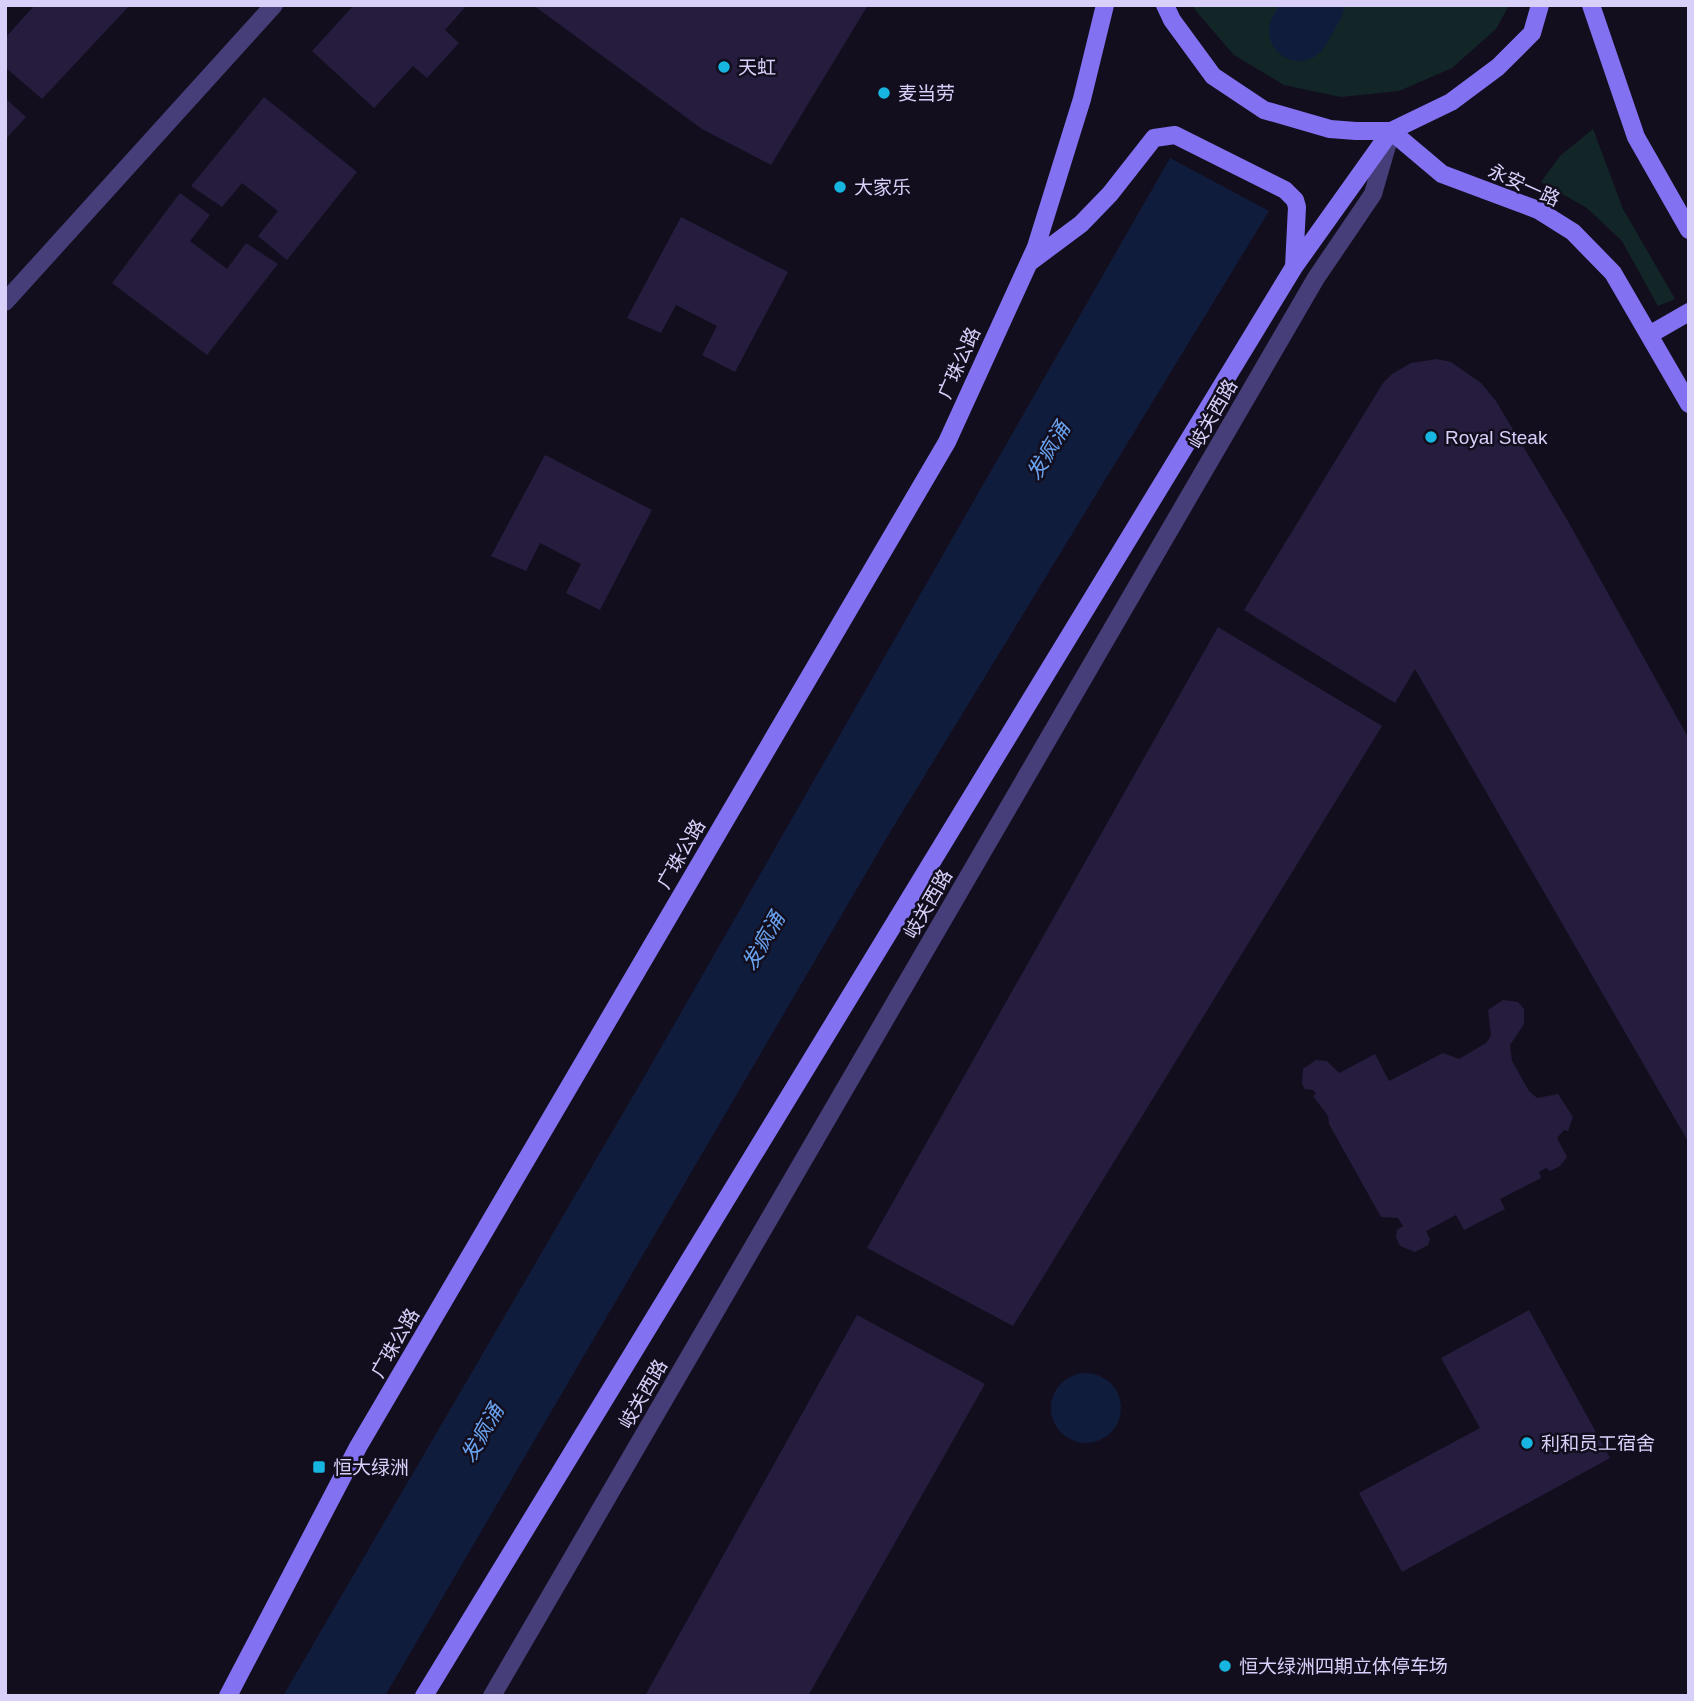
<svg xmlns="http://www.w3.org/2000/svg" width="1694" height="1701" font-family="Helvetica,'Noto Sans SC',sans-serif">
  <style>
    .green { fill: #122627 }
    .water { fill: #101c3c }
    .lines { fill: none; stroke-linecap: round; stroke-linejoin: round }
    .river { stroke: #101c3c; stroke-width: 60 }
    .building { fill: #261c3d }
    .minor { stroke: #463e78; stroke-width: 18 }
    .tertiary { stroke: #463e78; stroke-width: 18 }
    .secondary { stroke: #8271f1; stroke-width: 18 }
    .poi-dot { fill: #17b6e0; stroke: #130e1e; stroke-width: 2.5 }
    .labels { text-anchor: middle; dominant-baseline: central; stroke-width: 5; stroke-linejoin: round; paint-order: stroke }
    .poi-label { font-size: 19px; fill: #d9d0fa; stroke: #130e1e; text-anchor: start }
    .street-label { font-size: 19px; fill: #d9d0fa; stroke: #130e1e }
    .water-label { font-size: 21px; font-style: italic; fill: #69a3f0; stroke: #130e1e }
  </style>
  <rect width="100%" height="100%" fill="#130e1e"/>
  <path class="green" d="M1193,5h316l-13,24 -44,39 -53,23 -58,6 -57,-12 -50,-30 -38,-44z
    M1593,129l30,80 52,90 -17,7 -36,-65 -35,-33 -46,-26 19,-26z"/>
  <path class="water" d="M1170,158l99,53 -383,628 -501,857h-102l360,-617z
    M1051 1408a35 35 0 1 1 70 0a35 35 0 1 1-70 0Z"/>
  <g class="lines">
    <path class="river" d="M1299,31l15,-26"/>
  </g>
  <path class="building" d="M35,5h95l-88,94 -37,-32v-29z
    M354,5h113l-22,25 14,13 -32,35 -14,-12 -39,42 -62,-57z
    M533,5h335l-97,160 -69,-36z
    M264,97l93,75 -70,88 -29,-24 20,-25 -36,-28 -20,24 -31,-21z
    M5,98l21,19 -21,23z
    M180,193l30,22 -20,26 37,28 19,-26 32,21 -71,91 -95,-72z
    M681,217l107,55 -53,100 -33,-17 15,-29 -41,-21 -15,28 -34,-15z
    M1437,359l14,3 30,21 15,18 73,122 120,216v404l-274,-474 -20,34 -151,-93 139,-227 9,-9 19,-11z
    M545,455l107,55 -52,100 -34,-17 15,-29 -41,-21 -14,28 -35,-15z
    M1218,627l164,99 -369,600 -146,-78z
    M1503,1000l15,2 6,7v15l-14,21 2,16 17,30 8,7 21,-4 15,23 -5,14 -4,-1 -7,8 10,19 -7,9 -10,5 -4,-3 -7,4 2,6 -41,21 5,10 -41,21 -8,-15 -30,16 4,8 -2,6 -13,7 -15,-6 -4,-9 1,-7 6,-4 -5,-8 -17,-1 -52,-93 -1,-8 -15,-20 3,-2 -3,-4 -8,-1 -3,-5 1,-15 13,-9 11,1 12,12 36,-19 14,27 54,-28 16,6 27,-16 5,-7 -3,-26z
    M1529,1310l81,148 -208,114 -43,-79 121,-65 -39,-70z
    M857,1315l128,69 -177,312h-163z"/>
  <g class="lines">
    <path class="minor" d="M5,302l269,-297"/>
    <path class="tertiary" d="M492,1696l824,-1418 57,-84 18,-62"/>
    <path class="secondary" d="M1165,5l7,15 41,56 51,34 66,19 26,2h35l60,-29 47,-35 34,-34 8,-28
      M1591,5l45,132 53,93
      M1391,131l51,43 96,36 35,22 40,41 76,131
      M1030,262l51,-38 29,-30 44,-56 21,-3 110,55 10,10 2,7 -3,60
      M1649,335l40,-23
      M228,1696l130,-249 589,-1005 89,-195 46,-148 23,-94
      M424,1696l870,-1429 97,-136"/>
  </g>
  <g class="poi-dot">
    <circle cx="724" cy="67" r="7"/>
    <circle cx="884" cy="93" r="7"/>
    <circle cx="840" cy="187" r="7"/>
    <circle cx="1431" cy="437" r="7"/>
    <circle cx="1527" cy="1443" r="7"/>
    <rect x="312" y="1460" width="14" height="14" rx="3.5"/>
    <circle cx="1225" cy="1666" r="7"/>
  </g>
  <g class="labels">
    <g class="poi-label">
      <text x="738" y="67">天虹</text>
      <text x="898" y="93">麦当劳</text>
      <text x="854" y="187">大家乐</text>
      <text x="1445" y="437">Royal Steak</text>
      <text x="1541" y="1443">利和员工宿舍</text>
      <text x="333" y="1467">恒大绿洲</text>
      <text x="1239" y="1666">恒大绿洲四期立体停车场</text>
    </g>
    <g class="street-label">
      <text transform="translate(1524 185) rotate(24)">永安一路</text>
      <text transform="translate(959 363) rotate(-66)">广珠公路</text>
      <text transform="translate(1213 414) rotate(-60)">岐关西路</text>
      <text transform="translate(681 854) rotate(-60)">广珠公路</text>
      <text transform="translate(928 904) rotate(-60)">岐关西路</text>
      <text transform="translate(395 1343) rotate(-60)">广珠公路</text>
      <text transform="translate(643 1394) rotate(-60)">岐关西路</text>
    </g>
    <g class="water-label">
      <text transform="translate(1048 451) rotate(-59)">发疯涌</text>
      <text transform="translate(763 941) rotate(-60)">发疯涌</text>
      <text transform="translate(482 1433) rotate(-60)">发疯涌</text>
    </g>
  </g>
  <rect width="1694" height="1701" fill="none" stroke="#d9d0fa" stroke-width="14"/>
</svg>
